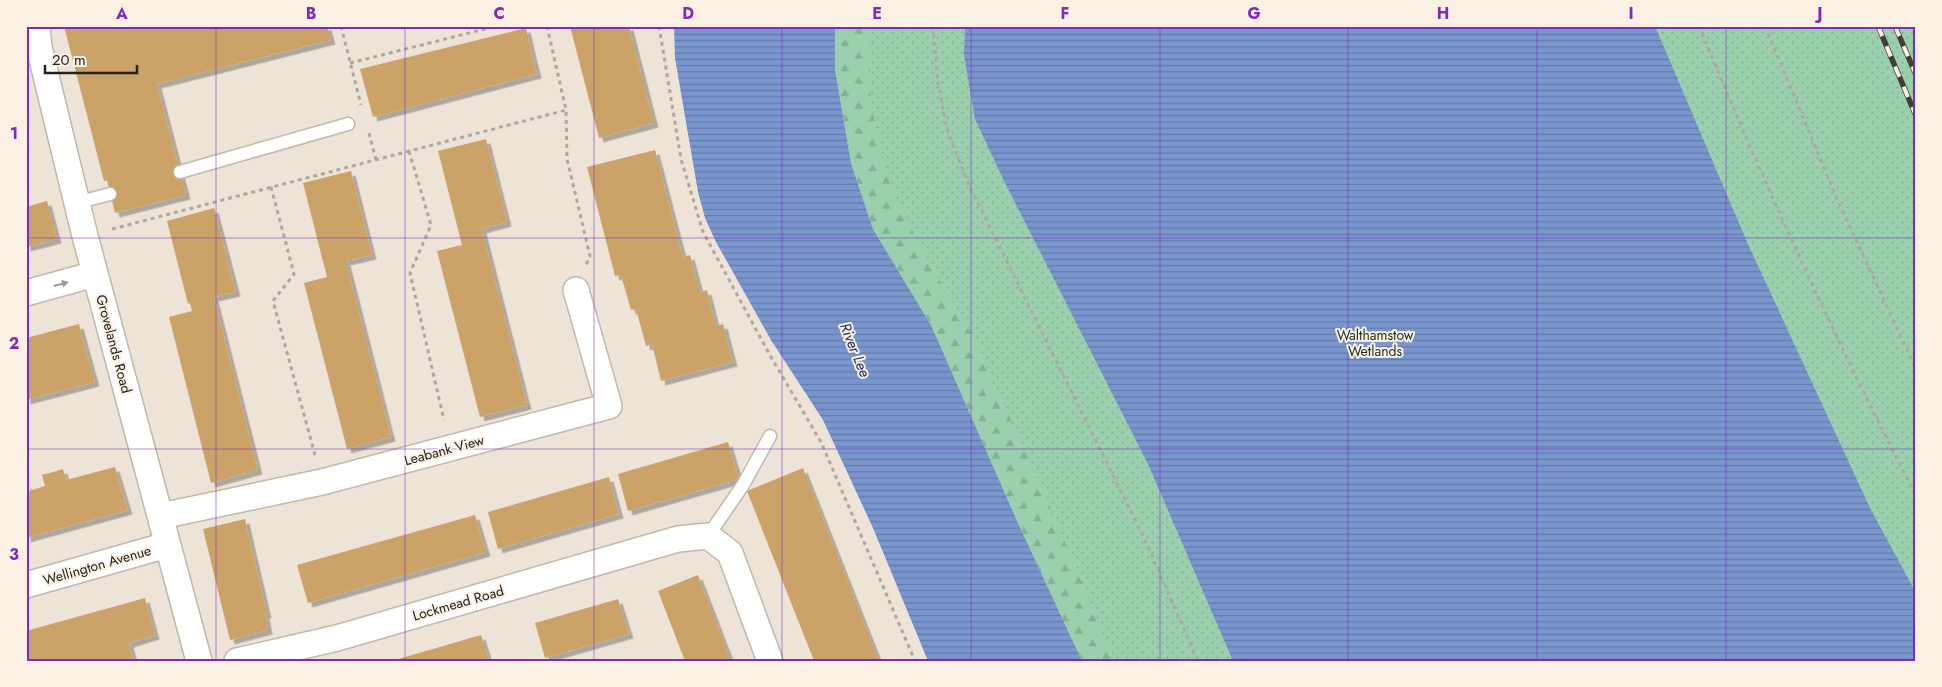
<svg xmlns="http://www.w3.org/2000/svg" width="1942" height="687" font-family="Jost,sans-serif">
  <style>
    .green { fill: url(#green-dots) }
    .forest { fill: url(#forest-firs) }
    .water { fill: url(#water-rules) }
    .building { fill: #cba367; filter: url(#shadow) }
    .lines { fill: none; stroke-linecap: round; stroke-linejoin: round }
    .lane-casing { stroke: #c1b8ac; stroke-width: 15 }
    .street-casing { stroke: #c1b8ac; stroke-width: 28 }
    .path { stroke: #b0a89e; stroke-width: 3; stroke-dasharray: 4 4; stroke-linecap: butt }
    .lane { stroke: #fff; stroke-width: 12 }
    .street { stroke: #fff; stroke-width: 25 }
    .rail-casing { stroke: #433e39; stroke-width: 5.5 }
    .rail { stroke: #faf1e4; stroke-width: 4; stroke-dasharray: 11; stroke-linecap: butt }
    .oneway { fill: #9d9b99 }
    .grid { fill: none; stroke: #7b2cbf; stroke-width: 1; stroke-opacity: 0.55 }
    .labels { text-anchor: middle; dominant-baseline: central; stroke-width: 4; stroke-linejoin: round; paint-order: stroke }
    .park-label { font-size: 14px; fill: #12301f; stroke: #faf1e4 }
    .street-label { font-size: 14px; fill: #25211d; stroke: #faf1e4 }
    .water-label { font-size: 15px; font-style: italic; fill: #112b6e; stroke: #faf1e4 }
    .neatline { fill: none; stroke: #7b2cbf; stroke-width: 2 }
    .grid-label { font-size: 16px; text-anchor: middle; font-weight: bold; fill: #7b2cbf }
  </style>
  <defs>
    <pattern id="green-dots" width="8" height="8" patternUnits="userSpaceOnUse" patternTransform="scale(1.25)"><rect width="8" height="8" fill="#9ad0ae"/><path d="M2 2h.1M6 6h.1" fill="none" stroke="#85b295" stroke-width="1.8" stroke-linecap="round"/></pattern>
    <pattern id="forest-firs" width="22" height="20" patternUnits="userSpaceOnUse" patternTransform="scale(1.25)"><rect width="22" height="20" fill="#9ad0ae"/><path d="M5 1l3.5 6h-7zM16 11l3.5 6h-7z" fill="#85b295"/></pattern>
    <pattern id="water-rules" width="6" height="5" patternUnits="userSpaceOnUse" patternTransform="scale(1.25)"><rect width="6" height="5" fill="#7a96cf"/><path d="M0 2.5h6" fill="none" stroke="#647aa7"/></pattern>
    <filter id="shadow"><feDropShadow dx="4.5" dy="4.5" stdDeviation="0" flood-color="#0004"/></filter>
  </defs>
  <rect width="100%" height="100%" fill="#ede4d7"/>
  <path class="green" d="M835,26h1081v635h-834l-65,-140 -86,-196z"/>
  <path class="forest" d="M835,26h34l2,80 19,79 38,77 42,68 68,149 77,182h-33l-65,-140 -86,-196 -58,-96 -22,-66 -16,-94z"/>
  <path class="water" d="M674,26h161v43l16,94 22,66 58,96 86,196 65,140h-154l-55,-133 -50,-108 -52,-80 -55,-98 -11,-24 -7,-26 -23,-134z
    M965,26h690l92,216 123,266 46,85v68h-683l-85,-197 -145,-285 -28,-60 -11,-64z"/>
  <path class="building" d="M64,26h263l4,14 -174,44 29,111 -71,18 -8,-33 -3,1z
    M570,26h59l25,97 -55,15z
    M526,28l11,46 -164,43 -13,-48z
    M486,139l21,83 -25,7 45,176 -47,12 -43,-166 25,-6 -24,-94z
    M655,150l28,107 7,-2 10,37 7,-2 9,36 7,-2 10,38 -72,19 -9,-37 -6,2 -10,-37 -5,1 -10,-35 -6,1 -28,-109z
    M351,171l21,84 -26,6 45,176 -44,12 -43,-166 23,-6 -24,-94z
    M47,201l10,38 -31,8v-40z
    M214,208l22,84 -22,5 44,173 -47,13 -42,-166 23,-6 -2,-8 -2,1 -21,-83z
    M79,324l16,58 -69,18v-62z
    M728,442l11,37 -111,32 -10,-37z
    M115,467l13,43 -102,28v-56l3,9 16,-5 -3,-11 11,-3 10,-3 3,11z
    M803,468l76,193h-65l-67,-170z
    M609,477l10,37 -121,35 -10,-37z
    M475,515l11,37 -178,51 -11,-38z
    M245,519l22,95h-2l3,16 -38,10 -27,-111z
    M698,575l33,86h-46l-27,-70z
    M145,598l10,37 -26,8 4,15 -10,3h-97v-30z
    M618,599l11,35 -84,24 -10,-35z
    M481,635l8,26h-94v-1z"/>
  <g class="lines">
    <defs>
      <path id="lane" d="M180,172l168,-48
        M76,203l34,-9
        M708,536l35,-51 27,-49"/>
      <path id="street" d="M37,26l2,21 46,189 114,425
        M26,293l69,-19
        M161,516l161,-34 287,-76 -33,-116
        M26,585l141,-40
        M237,661l100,-23 341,-99 30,-3 22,17 40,108"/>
    </defs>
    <use href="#lane" class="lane-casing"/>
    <use href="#street" class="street-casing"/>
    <path class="path" d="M341,26l20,79
      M547,26l19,84 1,49 23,97 -4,9
      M659,26l22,133 22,73 68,125 50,85 94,219
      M933,26l5,57 9,46 20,52 179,361 52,119
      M1699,26c66,160 138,317 217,470
      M1765,26l72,173 79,170
      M350,63l147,-37
      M369,133l7,27
      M409,151l22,74 -21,48 34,147
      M271,187l23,87 -21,27 42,154
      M112,229l454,-119"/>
    <use href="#lane" class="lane"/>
    <use href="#street" class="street"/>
    <defs>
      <path id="rail" d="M1878,26l38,90
        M1895,26l21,49"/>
    </defs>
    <use href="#rail" class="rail-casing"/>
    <use href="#rail" class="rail"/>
  </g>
  <defs><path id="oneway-solid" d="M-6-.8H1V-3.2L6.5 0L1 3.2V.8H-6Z" transform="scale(1.25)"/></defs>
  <use class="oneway" href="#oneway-solid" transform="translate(61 284) rotate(-15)"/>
  <path class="grid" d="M216,26v635M405,26v635M594,26v635M782,26v635M971,26v635M1160,26v635M1348,26v635M1537,26v635M1726,26v635M26,238h1890M26,449h1890"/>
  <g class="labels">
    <g class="park-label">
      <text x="1375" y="335">Walthamstow<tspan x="1375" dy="16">Wetlands</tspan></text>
    </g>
    <g class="street-label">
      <text transform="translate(114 344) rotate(75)">Grovelands Road</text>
      <text transform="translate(444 450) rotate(-15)">Leabank View</text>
      <text transform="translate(97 565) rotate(-16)">Wellington Avenue</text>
      <text transform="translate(458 603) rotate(-16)">Lockmead Road</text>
    </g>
    <g class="water-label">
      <text transform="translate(855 350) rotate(68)">River Lee</text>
    </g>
  </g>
  <rect width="1942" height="687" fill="none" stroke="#faf1e4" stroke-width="55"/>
  <path d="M45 65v8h92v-8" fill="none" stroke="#25211d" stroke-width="2.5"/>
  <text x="52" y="65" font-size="15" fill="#25211d" stroke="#faf1e4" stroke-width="4" paint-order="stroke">20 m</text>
  <rect x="28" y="28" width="1886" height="632" class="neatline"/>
  <g class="grid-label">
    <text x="122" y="19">A</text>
    <text x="311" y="19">B</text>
    <text x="499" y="19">C</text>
    <text x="688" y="19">D</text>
    <text x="877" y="19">E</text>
    <text x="1065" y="19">F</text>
    <text x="1254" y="19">G</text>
    <text x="1443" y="19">H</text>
    <text x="1631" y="19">I</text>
    <text x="1820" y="19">J</text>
    <text x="14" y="139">1</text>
    <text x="14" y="349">2</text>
    <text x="14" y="560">3</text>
  </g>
</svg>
